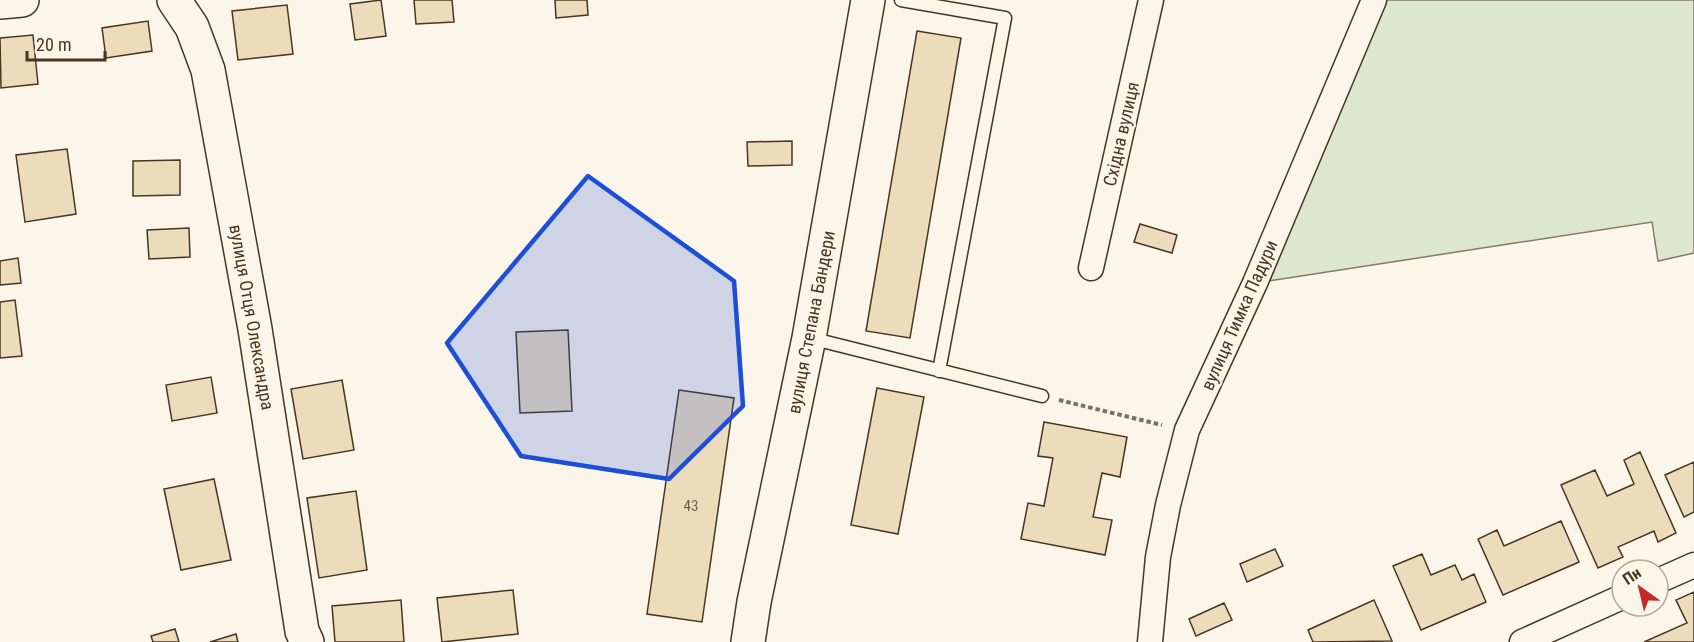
<svg xmlns="http://www.w3.org/2000/svg" width="1694" height="642" font-family="'Roboto Condensed',sans-serif">
  <style>
    .green { fill: #dce7d0; stroke: #887966; stroke-width: 1.5 }
    .building { fill: #ecdcbc; stroke: #4a3520; stroke-width: 1.5 }
    .lines { fill: none; stroke-linecap: round; stroke-linejoin: round }
    .lane-casing { stroke: #4a3520; stroke-width: 15 }
    .street-casing { stroke: #4a3520; stroke-width: 27 }
    .secondary-casing { stroke: #4a3520; stroke-width: 36 }
    .path { stroke: #7f6f5c; stroke-width: 4; stroke-dasharray: 4.5 3; stroke-linecap: butt }
    .lane { stroke: #fbf6e9; stroke-width: 12 }
    .street { stroke: #fbf6e9; stroke-width: 24 }
    .secondary { stroke: #fbf6e9; stroke-width: 33 }
    .marked { fill: #1d4ed8; fill-opacity: 0.2; stroke: #1d4ed8; stroke-width: 4.5; stroke-linejoin: round }
    .labels { text-anchor: middle; dominant-baseline: central; stroke-width: 4.5; stroke-linejoin: round; paint-order: stroke }
    .number-label { font-size: 15px; fill: #725f47 }
    .street-label { font-size: 18px; fill: #4a3520; stroke: #fbf6e9 }
  </style>
  <rect width="100%" height="100%" fill="#fbf6e9"/>
  <path class="green" d="M1374,0h320v253l-36,8 -6,-39 -397,61z"/>
  <path class="building" d="M381,0l5,36 -31,4 -5,-36z
    M414,0h38l2,22 -38,2z
    M555,0h32l1,15 -32,3z
    M287,5l6,49 -55,6 -6,-49z
    M148,21l4,30 -46,7 -4,-30z
    M917,31l44,7 -51,300 -44,-7z
    M33,35l5,49 -37,4 -1,-50z
    M792,141v24l-44,1 -1,-24z
    M67,149l9,65 -51,8 -9,-67z
    M180,160v35l-47,1v-35z
    M1140,224l37,11 -5,18 -38,-11z
    M189,228l1,29 -41,2 -2,-29z
    M18,258l3,25 -21,2v-24z
    M15,300l7,56 -22,2v-56z
    M568,330l4,81 -52,2 -4,-81z
    M211,377l6,36 -45,8 -6,-36z
    M342,380l12,70 -51,9 -12,-70z
    M877,388l47,9 -26,137 -47,-9z
    M679,390l55,8 -32,224 -55,-8z
    M1044,422l83,15 -7,40 -18,-4 -9,44 19,3 -7,35 -84,-16 7,-36 16,3 9,-48 -15,-2z
    M1640,452l36,81 -18,9 -4,-11 -36,16 5,10 -25,11 -37,-83 34,-15 12,26 27,-12 -10,-24z
    M1694,462v50l-10,5 -19,-42z
    M214,479l17,81 -50,10 -17,-81z
    M356,491l11,79 -48,8 -12,-80z
    M1561,521l18,41 -76,33 -25,-56 19,-9 7,16z
    M1275,549l8,17 -36,16 -7,-18z
    M1422,554l9,21 24,-10 7,15 12,-6 12,28 -65,28 -28,-64z
    M513,590l5,44 -76,8 -5,-44z
    M1694,592v50h-50l43,-19 -11,-23z
    M401,600l3,42h-69l-3,-36z
    M1374,600l18,41 -79,1 -5,-12z
    M1224,603l8,17 -36,16 -7,-17z
    M175,629l4,13h-26l-2,-6z
    M236,634l2,8h-28z"/>
  <g class="lines">
    <defs>
      <path id="lane" d="M901,0l104,18 -66,353
        M810,338l232,58"/>
      <path id="street" d="M1091,268l60,-268
        M1658,581l36,-16
        M1150,642l8,-85 10,-52 19,-75 68,-147 119,-283
        M1522,642l100,-45"/>
      <path id="secondary" d="M174,0l18,27 16,43 47,259 47,302 5,11
        M0,2l22,-2
        M748,642l6,-40 55,-264 59,-338"/>
    </defs>
    <use href="#lane" class="lane-casing"/>
    <use href="#street" class="street-casing"/>
    <use href="#secondary" class="secondary-casing"/>
    <path class="path" d="M1059,400l103,25"/>
    <use href="#lane" class="lane"/>
    <use href="#street" class="street"/>
    <use href="#secondary" class="secondary"/>
  </g>
  <path class="marked" d="M588,176l146,105 9,125 -74,73 -148,-23 -74,-113z"/>
  <g class="labels">
    <g class="number-label">
      <text x="691" y="506">43</text>
    </g>
    <g class="street-label">
      <text transform="translate(1121 134) rotate(-77)">Східна вулиця</text>
      <text transform="translate(1239 315) rotate(-66)">вулиця Тимка Падури</text>
      <text transform="translate(252 317) rotate(80)">вулиця Отця Олександра</text>
      <text transform="translate(811 322) rotate(-79)">вулиця Степана Бандери</text>
    </g>
  </g>
  <g transform="translate(1640 588) rotate(326)"><circle r="28" fill="#fbf6e9" stroke="#b4a999" stroke-width="1.5"/>
  <path d="M0-4.5L10 22L0 15L-10 22Z" fill="#c62828"/>
  <text y="-9" font-size="16" font-weight="bold" text-anchor="middle" fill="#4a3520">Пн</text>
  </g>
  <path d="M27 51v9h78v-9" fill="none" stroke="#4a3520" stroke-width="3"/>
  <text x="36" y="51" font-size="18" fill="#4a3520" stroke="#fbf6e9" stroke-width="4.5" paint-order="stroke">20 m</text>
</svg>
